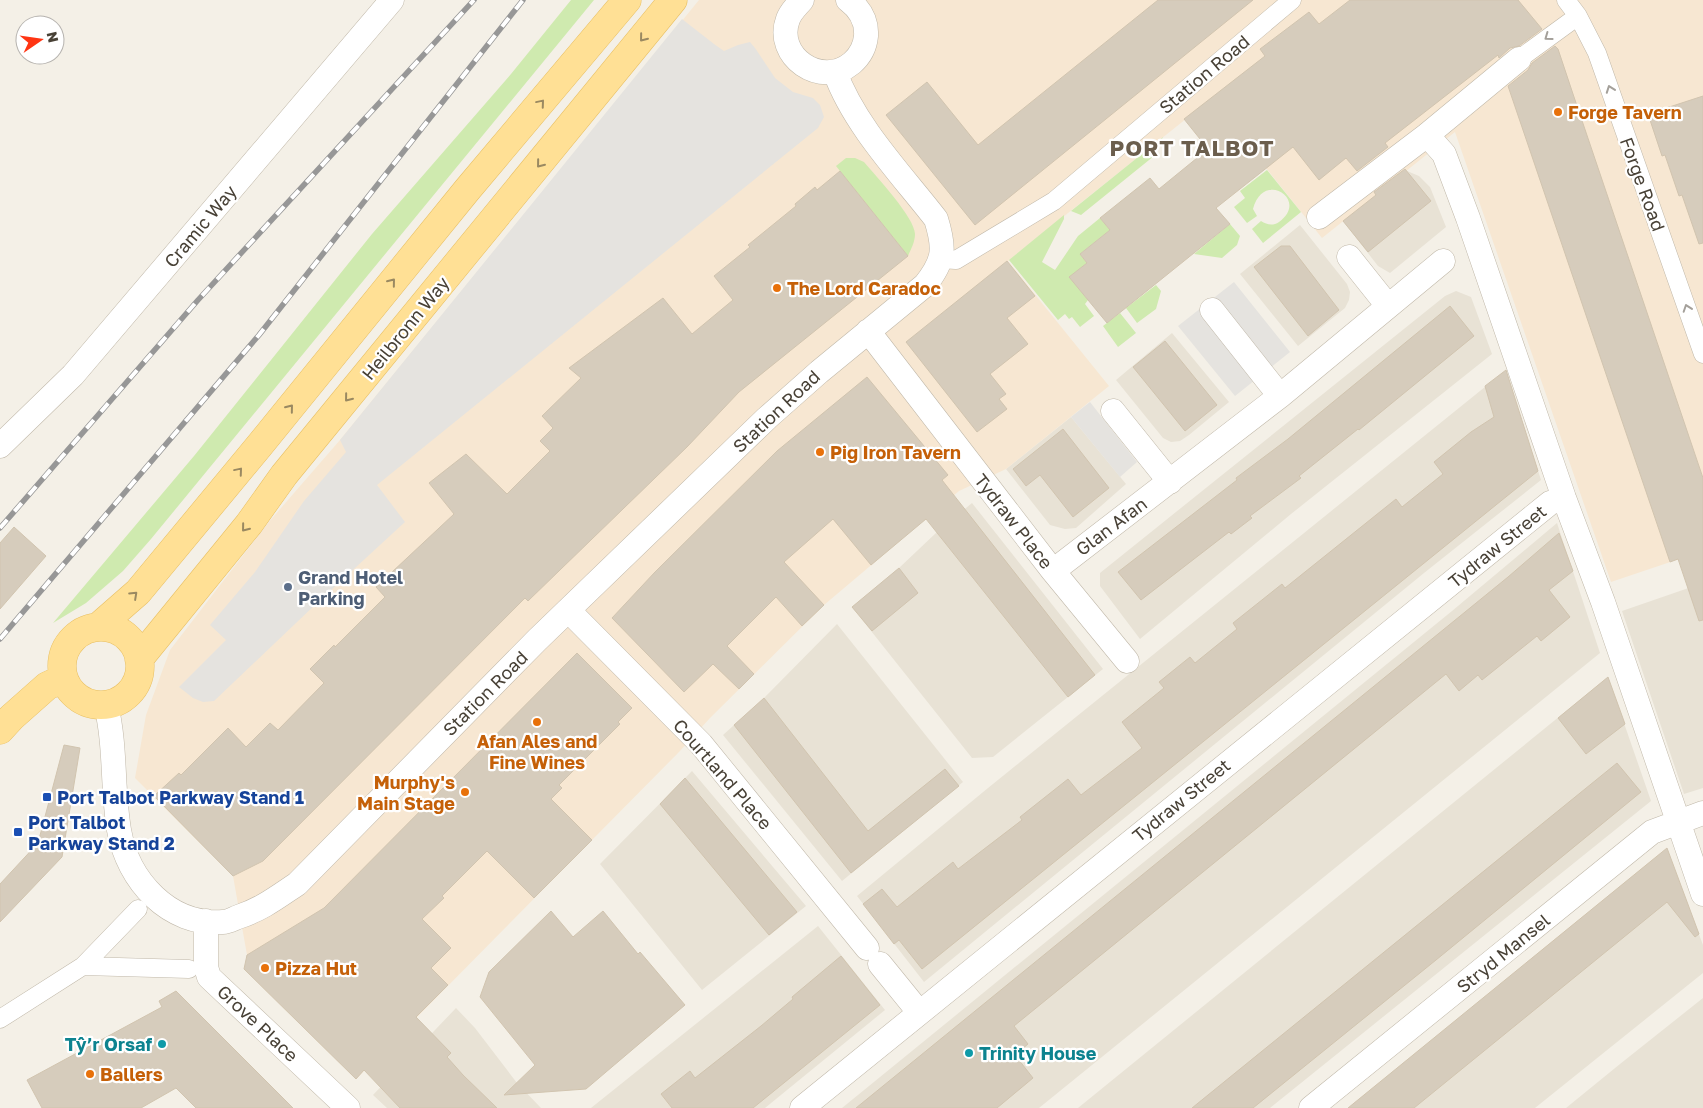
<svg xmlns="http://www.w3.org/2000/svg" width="1703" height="1108" font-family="'Golos Text',sans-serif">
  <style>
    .residential { fill: #e8e2d5 }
    .commercial { fill: #f7e7d2 }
    .green { fill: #cfeaaf }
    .parking { fill: #e5e3df }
    .building { fill: #d6ccbc; stroke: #d1c4af }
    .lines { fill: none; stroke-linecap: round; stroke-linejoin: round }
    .pedestrian-casing { stroke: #c0b8a9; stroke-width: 19 }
    .minor-casing { stroke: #c0b8a9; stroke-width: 25 }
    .primary-casing { stroke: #e8bf62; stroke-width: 29 }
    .pedestrian { stroke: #fff; stroke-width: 18 }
    .minor { stroke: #fff; stroke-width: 24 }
    .primary { stroke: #ffe095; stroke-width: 28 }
    .rail-casing { stroke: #979797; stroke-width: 5.5 }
    .rail { stroke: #fff; stroke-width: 4; stroke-dasharray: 11; stroke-linecap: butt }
    .oneway { stroke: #a4a09a }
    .oneway2 { stroke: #9a8961 }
    .food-dot { fill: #e8710a; stroke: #fff; stroke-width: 2 }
    .service-dot { fill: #5c6f8a; stroke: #fff; stroke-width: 2 }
    .transit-dot { fill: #1a4fb4; stroke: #fff; stroke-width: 2 }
    .culture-dot { fill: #0f9aa8; stroke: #fff; stroke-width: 2 }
    .labels { text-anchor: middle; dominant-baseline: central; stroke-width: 4.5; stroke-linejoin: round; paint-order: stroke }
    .street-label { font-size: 18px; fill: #484136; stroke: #fff }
    .food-label { font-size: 18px; font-weight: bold; fill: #c56008; stroke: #fff; text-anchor: start }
    .service-label { font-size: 18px; font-weight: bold; fill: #4e5e75; stroke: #fff; text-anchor: start }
    .transit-label { font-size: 18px; font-weight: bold; fill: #164399; stroke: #fff; text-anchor: start }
    .culture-label { font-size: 18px; font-weight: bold; fill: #0d838f; stroke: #fff; text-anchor: end }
    .district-label { font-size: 22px; font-weight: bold; letter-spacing: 1px; fill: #6b5e4d; stroke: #fff }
  </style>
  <rect width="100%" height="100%" fill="#f4f0e7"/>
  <path class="residential" d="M1407,171l12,5 11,11 16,40 -56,46 -12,-7 -35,-45z
    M1300,225l47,59 3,8 -1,8 -4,8 -47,38 -58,-72z
    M1456,291l15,6 21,57 -201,160 -151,125 -40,-53v-13l345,-277z
    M1172,333l57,69 -40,33 -9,6 -9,1 -8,-4 -47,-58z
    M1506,370l35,110 -117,93 -500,409 -67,-86 131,-108z
    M1071,417l55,67 -50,44 -11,1 -15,-4 -44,-56z
    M972,503l131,166 -110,88 -21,1 -120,-151 47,-39 38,-36z
    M1557,523l43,130 -561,455h-197l610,-497z
    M1703,583v205l-19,6 -62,-183z
    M837,624l126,158 -121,99 -119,-146 41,-37z
    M1608,677l43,124 -381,307h-192z
    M692,771l114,135 -104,84 -102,-126z
    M1661,853l8,2 34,90v28l-168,135h-187z
    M818,926l67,84 -120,98h-174z
    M1703,998v110h-137l54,-44z
    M456,1008l19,20 42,55 24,25h-154l-14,-13z"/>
  <path class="commercial" d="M699,0h1004v551l-92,31 -156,-450 -133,106 -111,-139 -203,162 101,125 -103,83 -47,22 -135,114 -114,113 -31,34 -323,327 -112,-110 3,-14 -14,-79 -98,-98 11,-63 24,-65 98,-127 72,-83z"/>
  <path class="green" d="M571,0h23l-443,539 -28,32 -37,32 -33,20 141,-167 178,-222 139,-160z
    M1163,137l-9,19 -73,59 -10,-4z
    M846,158h9l9,4c12,14 51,56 51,72 0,8 -4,15 -7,22l-72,-90z
    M1267,170l34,42 -38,31 -11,-14 9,-8c6,4 12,5 18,1 31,-22 -16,-53 -26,-13l4,7 -10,7 -13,-16 11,-9 -5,-7z
    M1064,215v4l-22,43 13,8 23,-34 22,-18 10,12 -30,24 7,9 -17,14 18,23 -3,4 9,12 -14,11 -8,-10 -3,2 -4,-5 -7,6 -49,-60z
    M1230,224l10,12 -3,9 -15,13 -28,-4z
    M1156,285l5,6 -5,18 -19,14 -11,-15z
    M1120,313l16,20 -18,14 -15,-21z"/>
  <path class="parking" d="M682,19l32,25 10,7 14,-6 12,-3 5,6 20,30 18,14 20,6 7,7 4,12 -6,11 -441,357 28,37 -88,81 -103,98 -11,1 -10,-4 -14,-11 47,-47 -16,-15 45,-53 49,-71 42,-49 -6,-12z
    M1234,282l56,70 -55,44 -57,-70z
    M1090,402l47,60 -17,15 -49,-60z"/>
  <path class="building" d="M1158,0h95l-278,225 -89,-110 41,-33 51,63z
    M1350,0h168l24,29 -23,17 -9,2 -11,10 -1,-3 -113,88 3,4 -31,24 -11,-13 -27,22 -26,-33 -77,61 14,16 -123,99 -38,-46 18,-14 -7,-9 30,-24 -10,-12 50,-40 9,11 49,-40 -24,-30 81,-63 -5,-7 49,-37 10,12z
    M1555,46l3,3 15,45 130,384v142l-4,1 -21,-62 -8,3 -162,-476 20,-16 4,-7z
    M1703,96v147l-4,1 -17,-49 -3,1 -14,-41 -3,1 -14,-42z
    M1405,169l26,32 -63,51 -25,-31 33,-26 -2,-3z
    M840,171l68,85 -169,136 -52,55 -159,154 -3,-3 -262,263 -30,15 -79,-80 25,-23 2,2 47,-47 18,19 24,-24 8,7 46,-47 -14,-14 24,-24 1,2 50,-50 -9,-10 78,-73 -25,-31 37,-29 41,40 43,-43 -10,-10 13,-13 -11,-12 39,-38 -12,-10 94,-70 29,36 41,-34 -19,-24 36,-29 -2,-2 48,-39 -1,-2 20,-17 2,3z
    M1281,246h9l49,64 -31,26 -54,-69z
    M1007,261l28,35 -28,22 21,26 -38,30 16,20 -7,5 8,10 -30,23 -71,-90z
    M1450,306l24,30 -115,94 -1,-1 -59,47 2,2 -51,38 2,2 -21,16 -2,-2 -88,68 -23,-28 119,-92 -1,-2 52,-39z
    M1165,341l52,64 -32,26 -52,-64z
    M1506,370l32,101 -616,498 -23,-29 -5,4 -31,-40 19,-15 15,18 56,-45 5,7 64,-49 -2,-3 48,-38 13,16 61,-47 -20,-26 42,-34 -5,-6 31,-25 5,6 42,-34 -4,-6 49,-39 3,4 111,-89 6,8 41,-33 -9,-12 37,-30 23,-15 -9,-31z
    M867,377l81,98 -6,5 153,195 -27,22 -142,-178 -55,46 -38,-46 -49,43 40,43 -22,21 -26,-29 -49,49 27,28 -15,15 -26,-25 -29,28 -72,-74 43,-46 122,-121z
    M1063,429l46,59 -36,29 -33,-42 -14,11 -13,-17z
    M14,527l32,29 -46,53v-66z
    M1559,533l14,38 -24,19 21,27 -29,24 -4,-5 -55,44 -4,-5 -19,16 -13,-17 -432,352 14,18 -13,11 18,23 -36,30h-141l652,-531z
    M899,568l19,25 -46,38 -20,-24z
    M577,653l55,55 -14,14 2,2 -61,61 3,3 -11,11 41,41 -58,58 -47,-47 -45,45 2,2 -22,21 29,29 -20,20 17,17 -32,32 35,36 -4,4 16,18 34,33h-97l-36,-38 -8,9 -112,-110 3,-14 77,-47z
    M1608,677l17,47 -39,30 -28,-36z
    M764,698l104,133 77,-62 14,17 -108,87 -117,-148z
    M64,745l16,3 -18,109 -62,65v-38l38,-41z
    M1617,763l24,29 -205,168 -183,148h-61z
    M685,778l112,134 -28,23 -109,-131z
    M1667,848l32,86 -4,3 -28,-35 -253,206h-66z
    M551,911l22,26 30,-26 35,43 2,-2 45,53 -99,84 -82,6 31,-30 -55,-68 9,-25z
    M841,956l39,49 -127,103h-81l-11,-14 29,-23 5,7 66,-52 32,-27 -1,-2z
    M176,991l117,117h-97l-20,-20 -35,20h-99l-15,-28 135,-73 -3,-6z"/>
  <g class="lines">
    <defs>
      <path id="pedestrian" d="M1566,0l12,16 19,37 106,301
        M1519,59l59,-43
        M941,259l15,1 98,-59 238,-201
        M83,966l55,-57
        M0,1019l83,-53 106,3"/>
      <path id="minor" d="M802,0c-5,6 -11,11 -14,19 -14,37 33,70 64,44 8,-7 13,-16 14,-27 1,-15 -6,-27 -18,-36
        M1427,135l17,19 24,64 96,280 39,104 100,292
        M1319,217l108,-82 92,-76
        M1349,257l39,49
        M1212,310l68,86
        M868,331l185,240 74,90
        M1113,411l57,71
        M0,446l73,-71 319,-375
        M1053,571l227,-175 163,-135
        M568,610l133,134 166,204
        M106,705c10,41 6,83 13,125 9,51 50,96 104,92 5,0 10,-3 15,-5 24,-8 38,-19 59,-33l240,-244 230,-222 52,-46 106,-87c20,-25 20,-37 11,-66 -35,-45 -82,-94 -101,-147
        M206,921v46l3,10 139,131
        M880,964l39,48
        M802,1108l748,-605 14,-5
        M1311,1108l341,-276 51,-19"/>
      <path id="primary" d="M98,627l40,-35 121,-146 208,-256 160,-190
        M62 666a39 39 0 1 1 78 0a39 39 0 1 1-78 0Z
        M139,659l110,-135 35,-49 389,-475
        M0,730l12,-13 35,-31 17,-8"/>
    </defs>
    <use href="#pedestrian" class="pedestrian-casing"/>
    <use href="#minor" class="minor-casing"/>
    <use href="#primary" class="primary-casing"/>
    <use href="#pedestrian" class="pedestrian"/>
    <use href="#minor" class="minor"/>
    <use href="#primary" class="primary"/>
    <defs>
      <path id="rail" d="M0,528l198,-228 276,-300
        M0,639l259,-304 264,-335"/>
    </defs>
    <use href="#rail" class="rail-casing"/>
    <use href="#rail" class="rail"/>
  </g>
  <defs><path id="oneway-chevron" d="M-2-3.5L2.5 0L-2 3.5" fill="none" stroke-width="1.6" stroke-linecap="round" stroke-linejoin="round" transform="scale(1.25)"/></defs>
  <g class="oneway">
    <use href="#oneway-chevron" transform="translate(1548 37) rotate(144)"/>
    <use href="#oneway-chevron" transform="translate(1610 89) rotate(-110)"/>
    <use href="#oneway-chevron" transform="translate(1687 308) rotate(-109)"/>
  </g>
  <g class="oneway2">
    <use href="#oneway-chevron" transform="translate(643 38) rotate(129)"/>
    <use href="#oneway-chevron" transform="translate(541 103) rotate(-50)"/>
    <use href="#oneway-chevron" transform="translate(540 164) rotate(129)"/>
    <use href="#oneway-chevron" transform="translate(392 282) rotate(-51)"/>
    <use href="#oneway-chevron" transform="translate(348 398) rotate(129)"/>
    <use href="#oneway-chevron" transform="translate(290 408) rotate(-51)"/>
    <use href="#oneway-chevron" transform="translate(239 471) rotate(-50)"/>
    <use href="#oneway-chevron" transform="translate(245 528) rotate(129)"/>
    <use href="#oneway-chevron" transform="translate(134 595) rotate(-43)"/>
  </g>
  <g class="food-dot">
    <circle cx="1558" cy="112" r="5"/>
    <circle cx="777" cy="288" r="5"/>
    <circle cx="820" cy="452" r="5"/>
    <circle cx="537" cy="722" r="5"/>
    <circle cx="465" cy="792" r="5"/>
    <circle cx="265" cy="968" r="5"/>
    <circle cx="90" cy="1074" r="5"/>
  </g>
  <circle class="service-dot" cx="288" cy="587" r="5"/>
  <g class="transit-dot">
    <rect x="42" y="792" width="10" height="10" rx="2.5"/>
    <rect x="13" y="827" width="10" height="10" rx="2.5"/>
  </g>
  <g class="culture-dot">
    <circle cx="162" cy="1044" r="5"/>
    <circle cx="969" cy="1053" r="5"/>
  </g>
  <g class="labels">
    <g class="street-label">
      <text transform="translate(1204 74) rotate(-40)">Station Road</text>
      <text transform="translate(1643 184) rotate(70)">Forge Road</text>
      <text transform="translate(200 226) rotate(-50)">Cramic Way</text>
      <text transform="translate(405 328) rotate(-51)">Heilbronn Way</text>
      <text transform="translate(776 411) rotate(-43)">Station Road</text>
      <text transform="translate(1014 521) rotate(52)">Tydraw Place</text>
      <text transform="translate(1111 526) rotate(-37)">Glan Afan</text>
      <text transform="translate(1497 546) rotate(-39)">Tydraw Street</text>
      <text transform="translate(485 693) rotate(-45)">Station Road</text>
      <text transform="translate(723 774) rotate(49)">Courtland Place</text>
      <text transform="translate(1181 800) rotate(-39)">Tydraw Street</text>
      <text transform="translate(1503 953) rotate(-39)">Stryd Mansel</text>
      <text transform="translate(258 1023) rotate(43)">Grove Place</text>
    </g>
    <g class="food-label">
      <text x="1568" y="112">Forge Tavern</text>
      <text x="787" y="288">The Lord Caradoc</text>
      <text x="830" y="452">Pig Iron Tavern</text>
      <text x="537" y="741" text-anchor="middle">Afan Ales and<tspan x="537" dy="21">Fine Wines</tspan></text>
      <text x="455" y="782" text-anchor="end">Murphy's<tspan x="455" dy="21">Main Stage</tspan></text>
      <text x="275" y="968">Pizza Hut</text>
      <text x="100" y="1074">Ballers</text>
    </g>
    <g class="service-label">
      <text x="298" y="577">Grand Hotel<tspan x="298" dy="21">Parking</tspan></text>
    </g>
    <g class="transit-label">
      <text x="57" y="797">Port Talbot Parkway Stand 1</text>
      <text x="28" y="822">Port Talbot<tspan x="28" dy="21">Parkway Stand 2</tspan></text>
    </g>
    <g class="culture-label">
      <text x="152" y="1044">Tŷ’r Orsaf</text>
      <text x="979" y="1053" text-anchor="start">Trinity House</text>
    </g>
    <g class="district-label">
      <text x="1192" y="147">PORT TALBOT</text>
    </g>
  </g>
  <g transform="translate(40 40) rotate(77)"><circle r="24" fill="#ffffff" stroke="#b6b3af"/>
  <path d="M0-4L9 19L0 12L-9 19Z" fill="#ff3513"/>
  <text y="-8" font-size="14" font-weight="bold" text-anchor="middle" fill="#484136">N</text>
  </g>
</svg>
